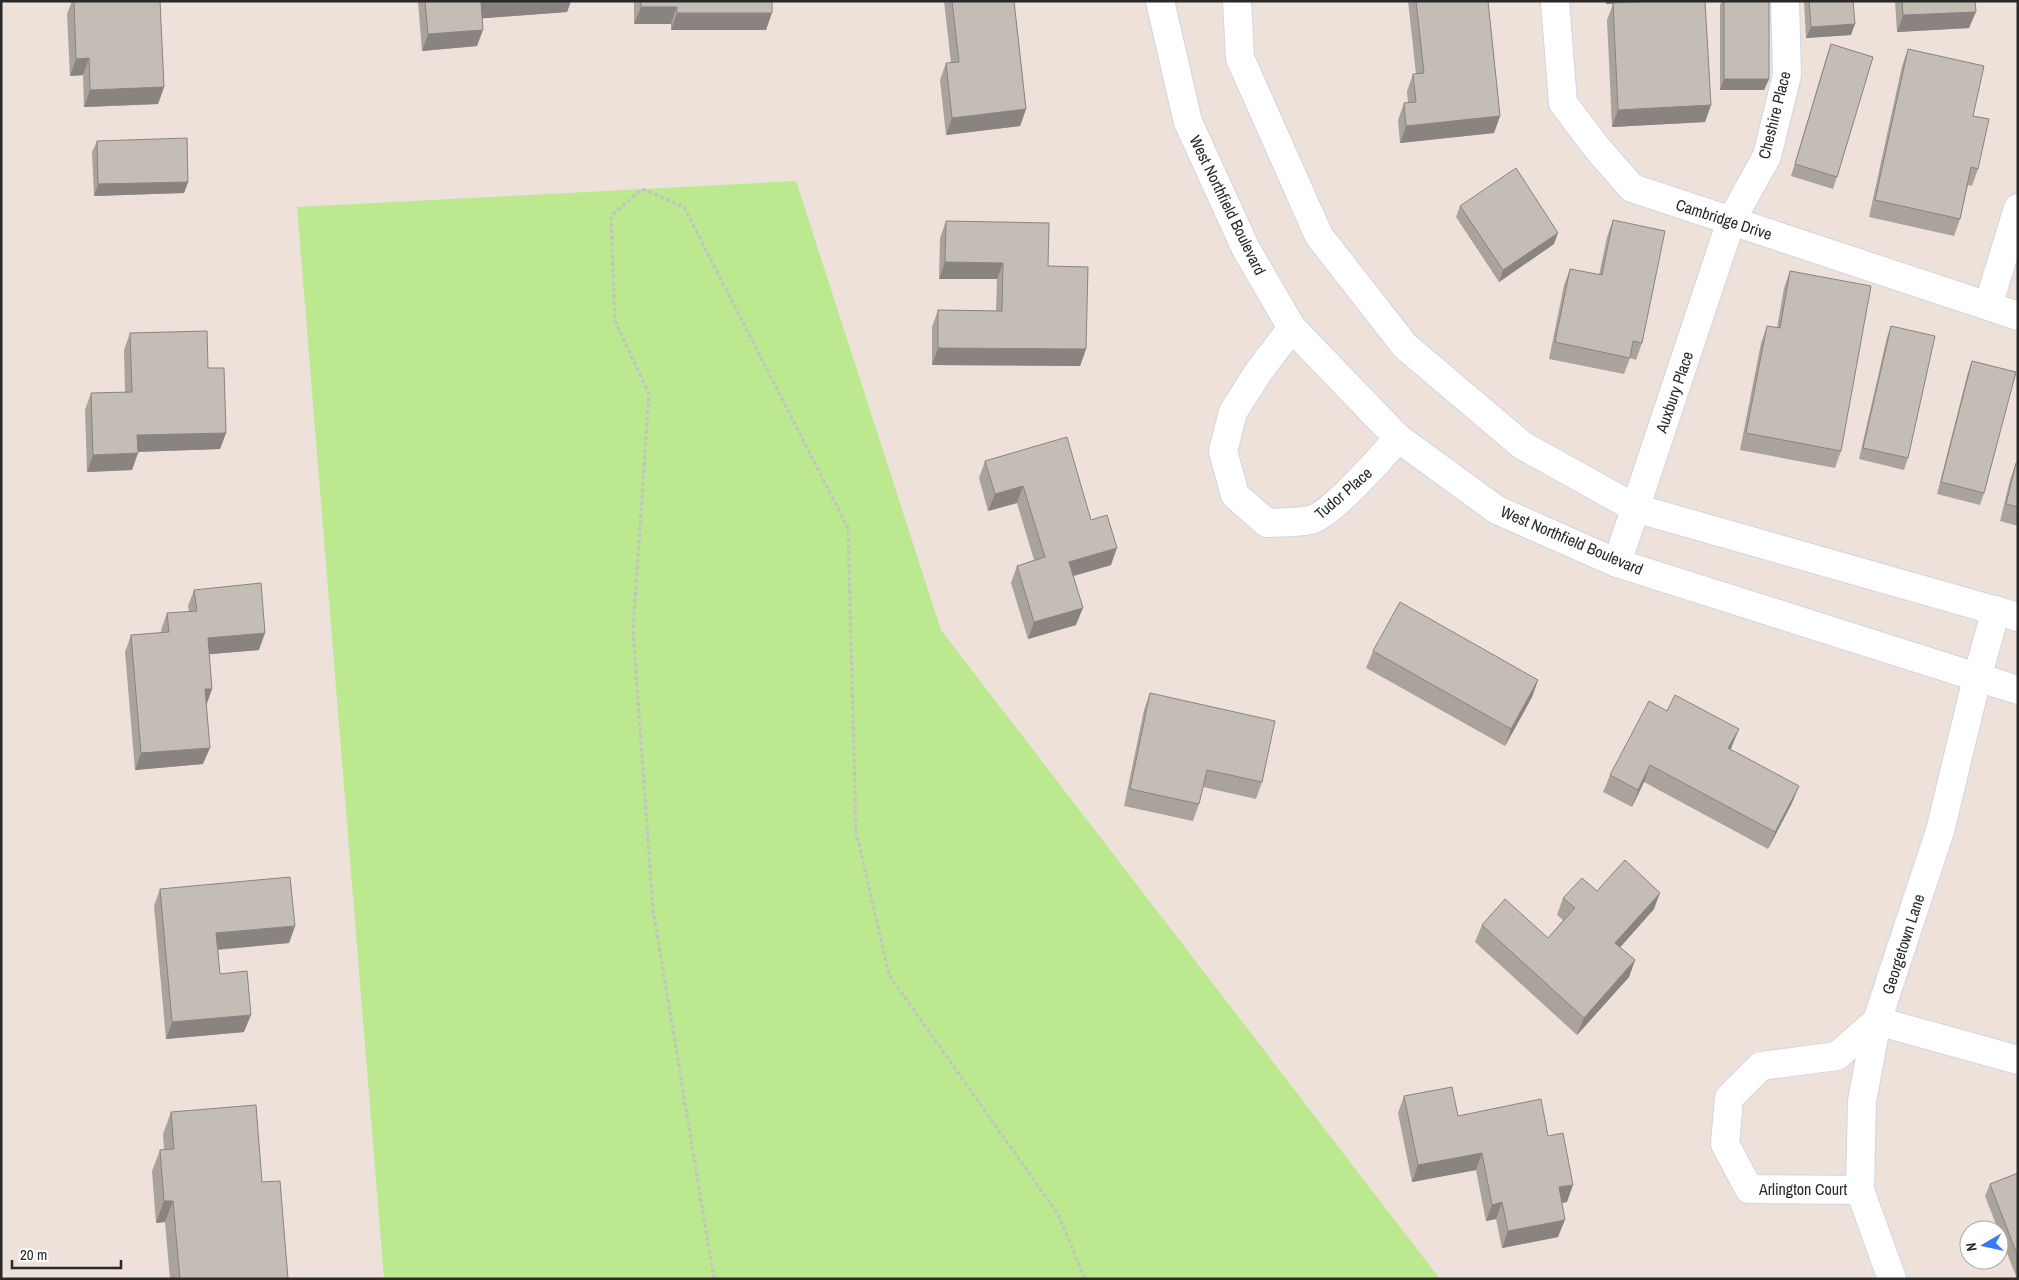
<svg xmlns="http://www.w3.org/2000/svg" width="2019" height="1280" font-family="'Archivo Narrow',sans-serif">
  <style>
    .green { fill: #bce990 }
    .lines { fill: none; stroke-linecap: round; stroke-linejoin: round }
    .minor-casing { stroke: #ced6e4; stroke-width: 30 }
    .secondary-casing { stroke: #ced6e4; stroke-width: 30 }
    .path { stroke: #c3c3c3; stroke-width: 3; stroke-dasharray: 4 2.5; stroke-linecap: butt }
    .minor { stroke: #fff; stroke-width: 28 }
    .secondary { stroke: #fff; stroke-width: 28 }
    .wall { fill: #a9a39c }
    .shaded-wall { fill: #89847f }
    .building { fill: #c4bdb5; stroke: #89847f }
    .labels { text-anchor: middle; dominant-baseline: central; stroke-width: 4; stroke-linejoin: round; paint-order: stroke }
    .street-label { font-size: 16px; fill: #292929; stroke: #fff }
  </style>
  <rect width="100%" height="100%" fill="#ede1d9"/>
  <path class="green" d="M796,181l145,449 499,649h-1056l-87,-1072z"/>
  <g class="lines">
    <defs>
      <path id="minor" d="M1555,1l8,102 34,45 35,40 386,128
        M1988,306l30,-98
        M1292,328l-33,43 -26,41 -10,39 12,44 32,28c14,-1 29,0 43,-3 20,-4 73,-64 88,-82
        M1617,563l114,-342 36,-65 20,-81 -2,-74
        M1860,1190l-111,-1 -24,-45 4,-46 32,-32 76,-10 40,-35 141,39
        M1892,1279l-32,-89 2,-89 15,-80 63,-190 37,-153 19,-68"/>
      <path id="secondary" d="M1160,1l28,121 58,127 46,79 106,110 99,72 120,53 401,127
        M1237,1l3,57 79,178 86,110 117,99 113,63 383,109"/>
    </defs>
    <use href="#minor" class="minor-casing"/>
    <use href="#secondary" class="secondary-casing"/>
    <path class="path" d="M714,1279l-61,-370 -20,-279 16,-236 -34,-73 -4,-105 31,-27 42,18 164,321 8,303 33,144 169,239 27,65"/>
    <use href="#minor" class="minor"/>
    <use href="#secondary" class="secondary"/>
  </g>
  <path class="wall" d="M72,1h88l4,86 -6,17 -74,3 -1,-32 -13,1 -3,-62z
    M418,1h153l-4,11 -85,6 -5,28 -55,5z
    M634,1h138l-6,29h-95v-6h-37z
    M944,1h70l12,108 -6,17 -74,9 -6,-55 6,-17h5z
    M1408,1h80l12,115 -6,17 -94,10 -2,-23 6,-17h4l-1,-12 6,-17h3z
    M1606,1h49l56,104 -6,17 -93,5 -5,-107 6,-16h-7z
    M1722,1h47v78l-5,11h-44v-85z
    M1804,1h49l-2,34 -45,3z
    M1895,1h80l-6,27 -72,4z
    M1831,44l6,133 -4,12 -42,-13 36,-121z
    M1908,49l65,67 5,53 -6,17 -4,-1 -8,34 -6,17 -85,-19 33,-151z
    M97,141l91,41 -4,11 -90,3 -2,-44z
    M1460,206l94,38 -55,38 -43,-65z
    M1613,220l29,123 -6,17 -6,-2 -6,16 -75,-15 15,-74 6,-16 29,6 8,-38z
    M946,221l102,45 38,83 -6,17 -148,-1v-38l6,-17 58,1 1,-32h-58l1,-41z
    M1790,271l51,180 -6,17 -95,-18 21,-107 6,-17 10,2 7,-40z
    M1891,326l17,132 -4,12 -45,-11 28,-122z
    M130,333l78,35 18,65 -6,16 -82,3 -6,18 -45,2 -2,-62 6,-17 34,-1 -1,-42z
    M1972,361l12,132 -4,12 -43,-11 31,-122z
    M985,461l106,59 20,45 -38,11 3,49 -48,14 -17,-56 6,-17 17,-6 -17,-57 -29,8 -9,-33z
    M2016,463h2v63l-18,-5 10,-41z
    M194,590l65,60 -50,4 3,35 -6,16 -3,59 -68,6 -10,-118 6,-17 30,-2v-3l6,-17 22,-1 -1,-6z
    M1373,651l165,29 -6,17 -27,49 -139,-78z
    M1150,693l112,89 -6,17 -53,-12 -4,17 -6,17 -69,-15 20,-96z
    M1732,746l-1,4 61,53 -24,46 -124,-67 -12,25 -29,-15 7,-17z
    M160,889l135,37 -6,17 -71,7 2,24 24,58 -78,7 -12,-133z
    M1597,891l57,18 -34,38 15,13 -6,17 -52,58 -102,-93 7,-17 66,13 15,-18 -6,-5 6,-17z
    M1404,1096l54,20 90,20 19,66 -5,1 -4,34 -56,11 -6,-29 -10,2 -10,-51 -64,12 -14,-69z
    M171,1112l91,70 26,97h-118l-5,-57 -9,1 -4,-52 8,-21 4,-1 -1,-15z
    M2018,1173v106h-1l-32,-83 5,-12z"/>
  <path class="shaded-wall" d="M489,1h82l-4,11 -92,7 6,-17z
    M1607,1h48l-49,3z
    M641,7h36l-6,17h-37z
    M1976,12l-7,16 -72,4 6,-17z
    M677,13h95l-6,17h-95z
    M1855,24l-4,11 -45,3 5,-11z
    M483,30l-6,16 -55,5 6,-17z
    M89,58l-6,17 -13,1 6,-17z
    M1724,79h45l-5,11h-44z
    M164,87l-6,17 -74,3 6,-17z
    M1711,105l-6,17 -93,5 6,-17z
    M1026,109l-6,17 -74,9 6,-17z
    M1500,116l-6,17 -94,10 6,-17z
    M188,182l-4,11 -90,3 4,-12z
    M1558,233l-4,11 -55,38 4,-12z
    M945,262l58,1 -6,16h-58z
    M938,348l148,1 -6,17 -148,-1z
    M226,433l-6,16 -89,3 6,-17z
    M138,453l-6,17 -45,2 6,-17z
    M1023,486l-6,17 -29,8 7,-17z
    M1117,548l-6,17 -48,14 6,-17z
    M1083,608l-7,17 -48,14 6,-17z
    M265,633l-6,17 -58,5 7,-17z
    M1538,680l-6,17 -27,49 6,-17z
    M205,689h7l-6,17z
    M1739,729l-7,17 -10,19 6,-17z
    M210,748l-7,16 -68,6 6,-17z
    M1650,765l-6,17 -12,25 6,-17z
    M1799,786l-7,17 -24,46 7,-17z
    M1660,893l-6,16 -45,51 6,-17z
    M295,926l-6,17 -79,7 6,-17z
    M1635,960l-6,17 -52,58 7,-17z
    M251,1015l-7,17 -78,7 6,-17z
    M1482,1153l-6,17 -64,12 6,-17z
    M1573,1185l-6,17 -14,2 6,-17z
    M164,1201h9l-8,21 -9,1z
    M1502,1202l-6,17 -10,2 6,-16z
    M1565,1220l-7,17 -56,11 6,-17z"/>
  <path class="building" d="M74,1h86l4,86 -74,3 -1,-32 -13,1z
    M425,1h64l-8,1 2,28 -55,4z
    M641,1h131v12h-95v-6h-36z
    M952,1h62l12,108 -74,9 -6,-55 13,-1z
    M1416,1h72l12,115 -94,10 -2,-23 12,-1 -3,-28 11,-1z
    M1657,1h48l6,104 -93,5 -5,-107z
    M1724,1h45v78h-45z
    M1809,1h44l2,23 -44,3z
    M1902,1h73l1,11 -73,3z
    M1831,44l42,13 -36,120 -42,-13z
    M1908,49l76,17 -11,50 16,3 -11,50 -7,-2 -11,52 -85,-19z
    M187,138l1,44 -90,2 -1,-43z
    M1516,168l42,65 -55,37 -43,-64z
    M1613,220l52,11 -23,112 -9,-2 -3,17 -75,-16 15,-73 32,6z
    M946,221l103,2 -1,43 40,1 -2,82 -148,-1v-38l64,1 1,-48 -58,-1z
    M1790,271l81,15 -30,165 -95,-18 21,-107 13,2z
    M1891,326l44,10 -27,122 -45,-10z
    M207,331l1,37h16l2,65 -89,2 1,18 -45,2 -2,-62 41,-1 -2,-59z
    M1972,361l44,11 -32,121 -43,-11z
    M1067,437l24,83 16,-5 10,33 -48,14 14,46 -49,14 -17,-56 28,-9 -22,-71 -28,8 -10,-33z
    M2016,463h2v44l-12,-3z
    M261,583l4,50 -57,5 4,51h-7l5,59 -69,5 -10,-118 38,-3 -2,-19 30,-2 -3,-21z
    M1400,602l138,78 -27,49 -138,-78z
    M1150,693l125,28 -13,61 -55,-12 -8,34 -69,-15z
    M1675,695l64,34 -11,19 71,38 -24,46 -125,-67 -12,25 -28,-15 39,-74 18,10z
    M1625,860l35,33 -45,50 20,17 -51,58 -102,-93 23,-26 43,39 27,-30 -12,-10 19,-20 15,13z
    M290,877l5,49 -79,7 4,41 27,-3 4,44 -79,7 -12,-133z
    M1452,1087l6,29 83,-17 7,37 15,-3 10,52 -14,2 6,33 -57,11 -6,-29 -10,3 -10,-52 -64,12 -14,-69z
    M256,1105l6,77 18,-1 8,98h-108l-7,-78h-9l-4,-51 14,-1 -3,-37z
    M2018,1173v84l-28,-73z"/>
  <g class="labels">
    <g class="street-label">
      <text transform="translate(1774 115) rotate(-76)">Cheshire Place</text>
      <text transform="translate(1228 205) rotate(64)">West Northfield Boulevard</text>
      <text transform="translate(1724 219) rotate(18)">Cambridge Drive</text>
      <text transform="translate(1674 392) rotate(-71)">Auxbury Place</text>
      <text transform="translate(1343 493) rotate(-41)">Tudor Place</text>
      <text transform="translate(1572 540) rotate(23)">West Northfield Boulevard</text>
      <text transform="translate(1903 944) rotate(-72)">Georgetown Lane</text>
      <text x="1803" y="1189">Arlington Court</text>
    </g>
  </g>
  <rect width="2019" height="1280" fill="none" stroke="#292929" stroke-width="5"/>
  <g transform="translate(1984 1245) rotate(261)"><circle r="24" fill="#ffffff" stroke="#a9a9a9"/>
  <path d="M0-4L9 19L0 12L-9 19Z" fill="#3479ff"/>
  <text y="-8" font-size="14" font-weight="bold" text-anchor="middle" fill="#292929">N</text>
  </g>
  <path d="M12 1260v8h109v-8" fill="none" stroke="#292929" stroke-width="2.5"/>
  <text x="20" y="1260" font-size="15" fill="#292929" stroke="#ffffff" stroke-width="4" paint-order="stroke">20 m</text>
</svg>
